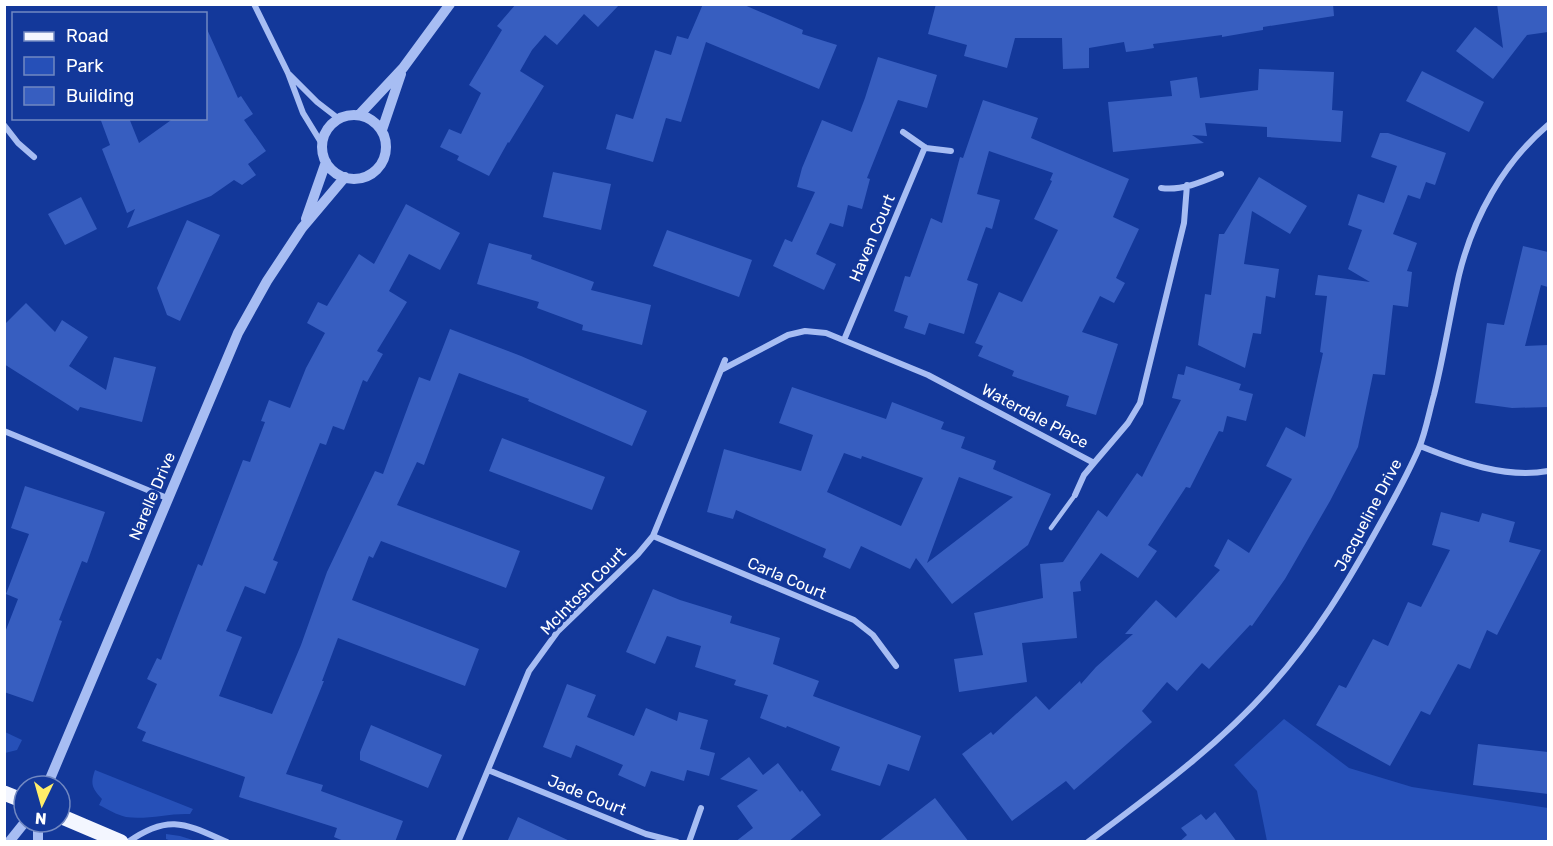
<svg xmlns="http://www.w3.org/2000/svg" width="1553" height="846" font-family="Rubik,sans-serif">
  <style>
    .green { fill: #2650b8 }
    .building { fill: #375ec0; fill-rule: evenodd }
    .lines { fill: none; stroke-linecap: round; stroke-linejoin: round }
    .service { stroke: #a7bdf3; stroke-width: 4.5 }
    .minor { stroke: #a7bdf3; stroke-width: 6 }
    .tertiary { stroke: #a7bdf3; stroke-width: 10 }
    .primary { stroke: #f3f6ff; stroke-width: 15 }
    .labels { text-anchor: middle; dominant-baseline: central; stroke-width: 6; stroke-linejoin: round; paint-order: stroke }
    .street-label { font-size: 16px; fill: #fff; stroke: #13389a }
  </style>
  <rect width="100%" height="100%" fill="#13389a"/>
  <path class="green" d="M1284,719l65,49 63,19 136,21v33h-281l-10,-50 -23,-26z
    M5,732l17,8 -5,10 -12,3z
    M95,770l98,39 -3,5c-21,-1 -43,6 -64,3 -9,-2 -19,-8 -27,-12l3,-6c-10,-11 -12,-15 -7,-29z
    M166,834l14,2 16,5h-25l-5,-2z"/>
  <path class="building" d="M516,4h104l-22,23 -14,-13 -27,31 -12,-10 -13,15 -12,21 24,15 -35,57 -1,-1 -19,34 -32,-16 2,-4 -19,-9 9,-18 12,5 20,-41 -12,-8 33,-55 -5,-4z
    M703,4h39l61,26 -1,4 35,11 -18,44 -113,-47 -25,80 -15,-4 -13,44 -47,-13 10,-35 17,5 22,-69 16,5 6,-19 11,3z
    M936,4h397l1,12 -71,11v3l-41,7v-2l-69,9 1,4 -12,2 -16,2 -2,-10 -35,6v20l-26,1 -1,-31h-47l-8,30 -43,-12 3,-11 -39,-11z
    M1497,4h51v28l-21,3 -34,44 -37,-28 19,-24 28,21z
    M206,27l32,71 3,-2 12,18 -9,6 22,31 -18,13 8,11 -14,10 -8,-5 -23,16 -84,32 8,-19 -8,4 -25,-64 8,-4 -10,-27h29l10,25 35,-25h32z
    M878,57l59,18 -10,33 -29,-8 -31,78 3,1 -8,30 -14,-4 -5,22 -13,-4 -14,31 20,10 -12,26 -51,-24 12,-27 7,3 23,-50 -18,-5 5,-19 20,-48 30,12 13,-34z
    M1259,69l75,3 -2,38 11,1 -2,31 -74,-5v-10l-62,-4 2,13 -15,-1 12,8 -91,9 -5,-50 64,-6 -2,-15 27,-4 3,21 58,-8z
    M1422,71l62,31 -15,30 -63,-31z
    M983,100l55,18 -7,20 98,41 -16,38 26,12 -23,49 9,5 -11,20 -14,-7 -18,36 36,12 -22,71 -30,-9 3,-10 -57,-20 2,-5 -36,-15 5,-10 -8,-3 24,-51 23,10 36,-72 -24,-11 18,-38 -2,-1 3,-7 -64,-22 -12,43 23,6 -8,29 -6,-2 -19,53 11,4 -14,50 -35,-11 -4,12 -21,-7 4,-12 -14,-5 11,-35 5,1 21,-59 11,5 18,-66 3,1z
    M1380,133h8l58,20 -11,32 -9,-3 -6,17 -12,-4 -15,39 24,9 -10,28 5,1 -4,35 -15,-2 -8,70 -12,-1 -15,73 -28,54 -45,78 -33,47 -2,-1 -41,44 -7,-6 -25,28 -10,-9 -25,29 10,11 -50,44 -28,24 -8,-9 -54,40 -50,-67 29,-22 2,3 43,-39 13,14 31,-29 1,3 15,-17 37,-33h-8l31,-34 20,18 44,-48 -6,-4 14,-27 21,14 43,-74 -26,-13 20,-39 19,10 18,-84 -3,-1 7,-56 -12,-1 3,-20 52,7 -22,-13 14,-39 -14,-5 10,-31 26,9 13,-37 -26,-9z
    M553,172l58,12 -10,46 -58,-13z
    M1259,177l48,29 -17,28 -38,-23 -8,53 35,5 -4,29 -9,-2 -5,38 -8,-1 -8,35 -47,-23 7,-51 6,1 8,-61h5z
    M81,197l16,32 -32,16 -17,-31z
    M406,204l54,29 -20,37 -31,-16 -20,37 18,11 -30,49 6,3 -16,28 -4,-2 -19,50 -11,-4 -7,19 -6,-2 -47,117 5,2 -13,32 -20,-8 -19,45 16,6 -23,59 53,18 29,-69 26,-73 48,-101 8,3 36,-97 11,4 20,-52 71,27 126,55 -15,35 -104,-45 1,-2 -70,-26 -35,92 -7,-3 -20,43 123,46 -14,37 -125,-47 -8,17 -4,-2 -17,44 127,49 -14,37 -127,-48 -16,43h2l-38,93 37,11 -2,6 82,30 -8,21h-49l-12,-5 3,-9 -98,-31 6,-20 -103,-36 4,-9 -9,-4 20,-44 -10,-5 10,-21 4,2 37,-96 4,2 41,-106 7,2 15,-40 -4,-1 8,-21 21,8 16,-40 19,-35 -18,-10 11,-21 9,4 32,-52 15,10z
    M187,220l33,15 -40,86 -13,-6 -10,-27z
    M667,230l85,30 -13,37 -86,-31z
    M489,243l43,12 -1,4 63,23 -3,8 60,15 -9,40 -60,-15 1,-5 -46,-17 2,-6 -62,-18z
    M1523,246l25,6v35l-7,-2 -16,61 23,-1v62l-36,1 -37,-5 12,-80 17,2z
    M26,303l29,29 7,-12 26,17 -19,29 37,24 8,-33 42,10 -14,55 -62,-15 -2,4 -74,-47v-39z
    M1186,366l55,18 -2,6 14,4 -7,27 -19,-5 -4,16 -4,-1 -29,57 -4,-1 -38,58 9,6 -19,27 -37,-25 -21,29 1,9 -8,1 4,46 -55,5 5,39 -68,10 -5,-33 29,-4 -9,-42 69,-15 -3,-34 23,-2 35,-52 9,7 30,-44 5,4 39,-77 -9,-2 6,-24 6,1z
    M792,387l94,32 6,-17 52,20 -3,7 24,8 -4,11 35,13 -3,8 58,25 -23,51 -76,59 -36,-46 -6,11 -49,-23 -11,23 -27,-12 3,-8 -90,-39 -3,9 -26,-7 17,-63 77,22 12,-36 -34,-12zM844,453l17,6 1,-3 61,22 -22,48 -74,-34zM959,477l54,20 -86,66z
    M502,438l103,39 -13,33 -103,-39z
    M25,486l80,26 -18,51 -5,-2 -23,59 3,1 -29,81 -29,-10v-57l14,-36 -12,-5 23,-60 -18,-6z
    M1441,512l38,10 3,-9 33,9 -6,20 32,8 -44,85 -10,-5 -17,39 -12,-5 -28,51 -9,-4 -31,55 -74,-41 23,-40 7,3 27,-49 15,7 20,-44 13,5 29,-57 -18,-5z
    M653,589l27,11 52,16 -2,7 50,15 -7,26 46,17 -6,15 108,40 -12,35 -21,-7 -8,22 -49,-16 9,-23 -53,-21 -1,2 -26,-10 8,-23 -34,-10 2,-5 -41,-13 6,-21 -34,-10 -12,28 -29,-12z
    M567,684l29,11 -9,22 47,19 12,-28 31,13 2,-9 29,8 -8,29 15,4 -6,23 -22,-6 -3,11 -33,-10 -6,16 -27,-12 5,-10 -47,-20 -5,13 -28,-11z
    M371,725l71,30 -14,33 -68,-28v-8z
    M1478,744l70,8v42l-75,-9z
    M749,757l14,18 15,-12 22,29 2,-2 19,25 -33,27h-53l18,-14 -16,-22 21,-16 -38,-11z
    M935,798l34,44h-91z
    M1215,812l22,30h-58l8,-7 -6,-7 20,-14 5,6z
    M518,817l54,25h-65z"/>
  <g class="lines">
    <path class="service" d="M1051,528l24,-33"/>
    <path class="minor" d="M254,4l34,69 15,40 19,31
      M290,75l27,27 22,17
      M4,125l14,18 16,14
      M903,132l23,16 25,3
      M1161,188c20,3 41,-6 60,-14
      M844,340l81,-193
      M721,370l67,-35 17,-4 21,2 102,42 166,88 34,-40 12,-20 44,-180 3,-38
      M4,431l163,67
      M1420,446c40,16 86,33 128,25
      M1075,495l9,-20 10,-12
      M653,536l201,84 19,15 23,31
      M488,770l158,64 31,8
      M128,842c41,-29 58,-18 99,0
      M458,842l71,-171 29,-40 80,-77 15,-18 72,-176
      M689,842l12,-34
      M1088,842c64,-48 130,-96 183,-156 44,-49 77,-104 109,-162 14,-25 28,-50 39,-76 7,-17 10,-36 15,-53 10,-40 16,-80 25,-120 14,-57 44,-112 89,-150"/>
    <path class="tertiary" d="M359,115l44,-47 47,-64
      M322 147a32 32 0 1 1 64 0a32 32 0 1 1-64 0Z
      M382,130l19,-56
      M306,219l20,-57
      M47,786l191,-453 29,-52 35,-53 43,-51
      M9,842l16,-20
      M38,842v-20"/>
    <path class="primary" d="M4,793l20,8
      M60,816l61,26"/>
  </g>
  <g class="labels">
    <g class="street-label">
      <text transform="translate(872 238) rotate(-67)">Haven Court</text>
      <text transform="translate(1035 416) rotate(28)">Waterdale Place</text>
      <text transform="translate(152 496) rotate(-67)">Narelle Drive</text>
      <text transform="translate(1368 515) rotate(-62)">Jacqueline Drive</text>
      <text transform="translate(787 578) rotate(23)">Carla Court</text>
      <text transform="translate(583 591) rotate(-46)">McIntosh Court</text>
      <text transform="translate(587 795) rotate(22)">Jade Court</text>
    </g>
  </g>
  <rect width="1553" height="846" fill="none" stroke="#ffffff" stroke-width="12"/>
  <rect x="12" y="12" width="195" height="108" fill="#13389a" stroke="#7188c2" stroke-width="1.5"/>
  <rect x="24" y="32" width="30" height="9" fill="#f3f6ff" stroke="#7188c2" stroke-width="1.5"/>
  <text x="66" y="42" font-size="18" fill="#ffffff">Road</text>
  <rect x="24" y="57" width="30" height="18" fill="#2650b8" stroke="#7188c2" stroke-width="1.5"/>
  <text x="66" y="72" font-size="18" fill="#ffffff">Park</text>
  <rect x="24" y="87" width="30" height="18" fill="#375ec0" stroke="#7188c2" stroke-width="1.5"/>
  <text x="66" y="102" font-size="18" fill="#ffffff">Building</text>
  <g transform="translate(42 804) rotate(185)"><circle r="28" fill="#13389a" stroke="#7188c2" stroke-width="1.5"/>
  <path d="M0-4.5L10 22L0 15L-10 22Z" fill="#ffed69"/>
  <text y="-9" font-size="16" font-weight="bold" text-anchor="middle" fill="#ffffff">N</text>
  </g>
</svg>
